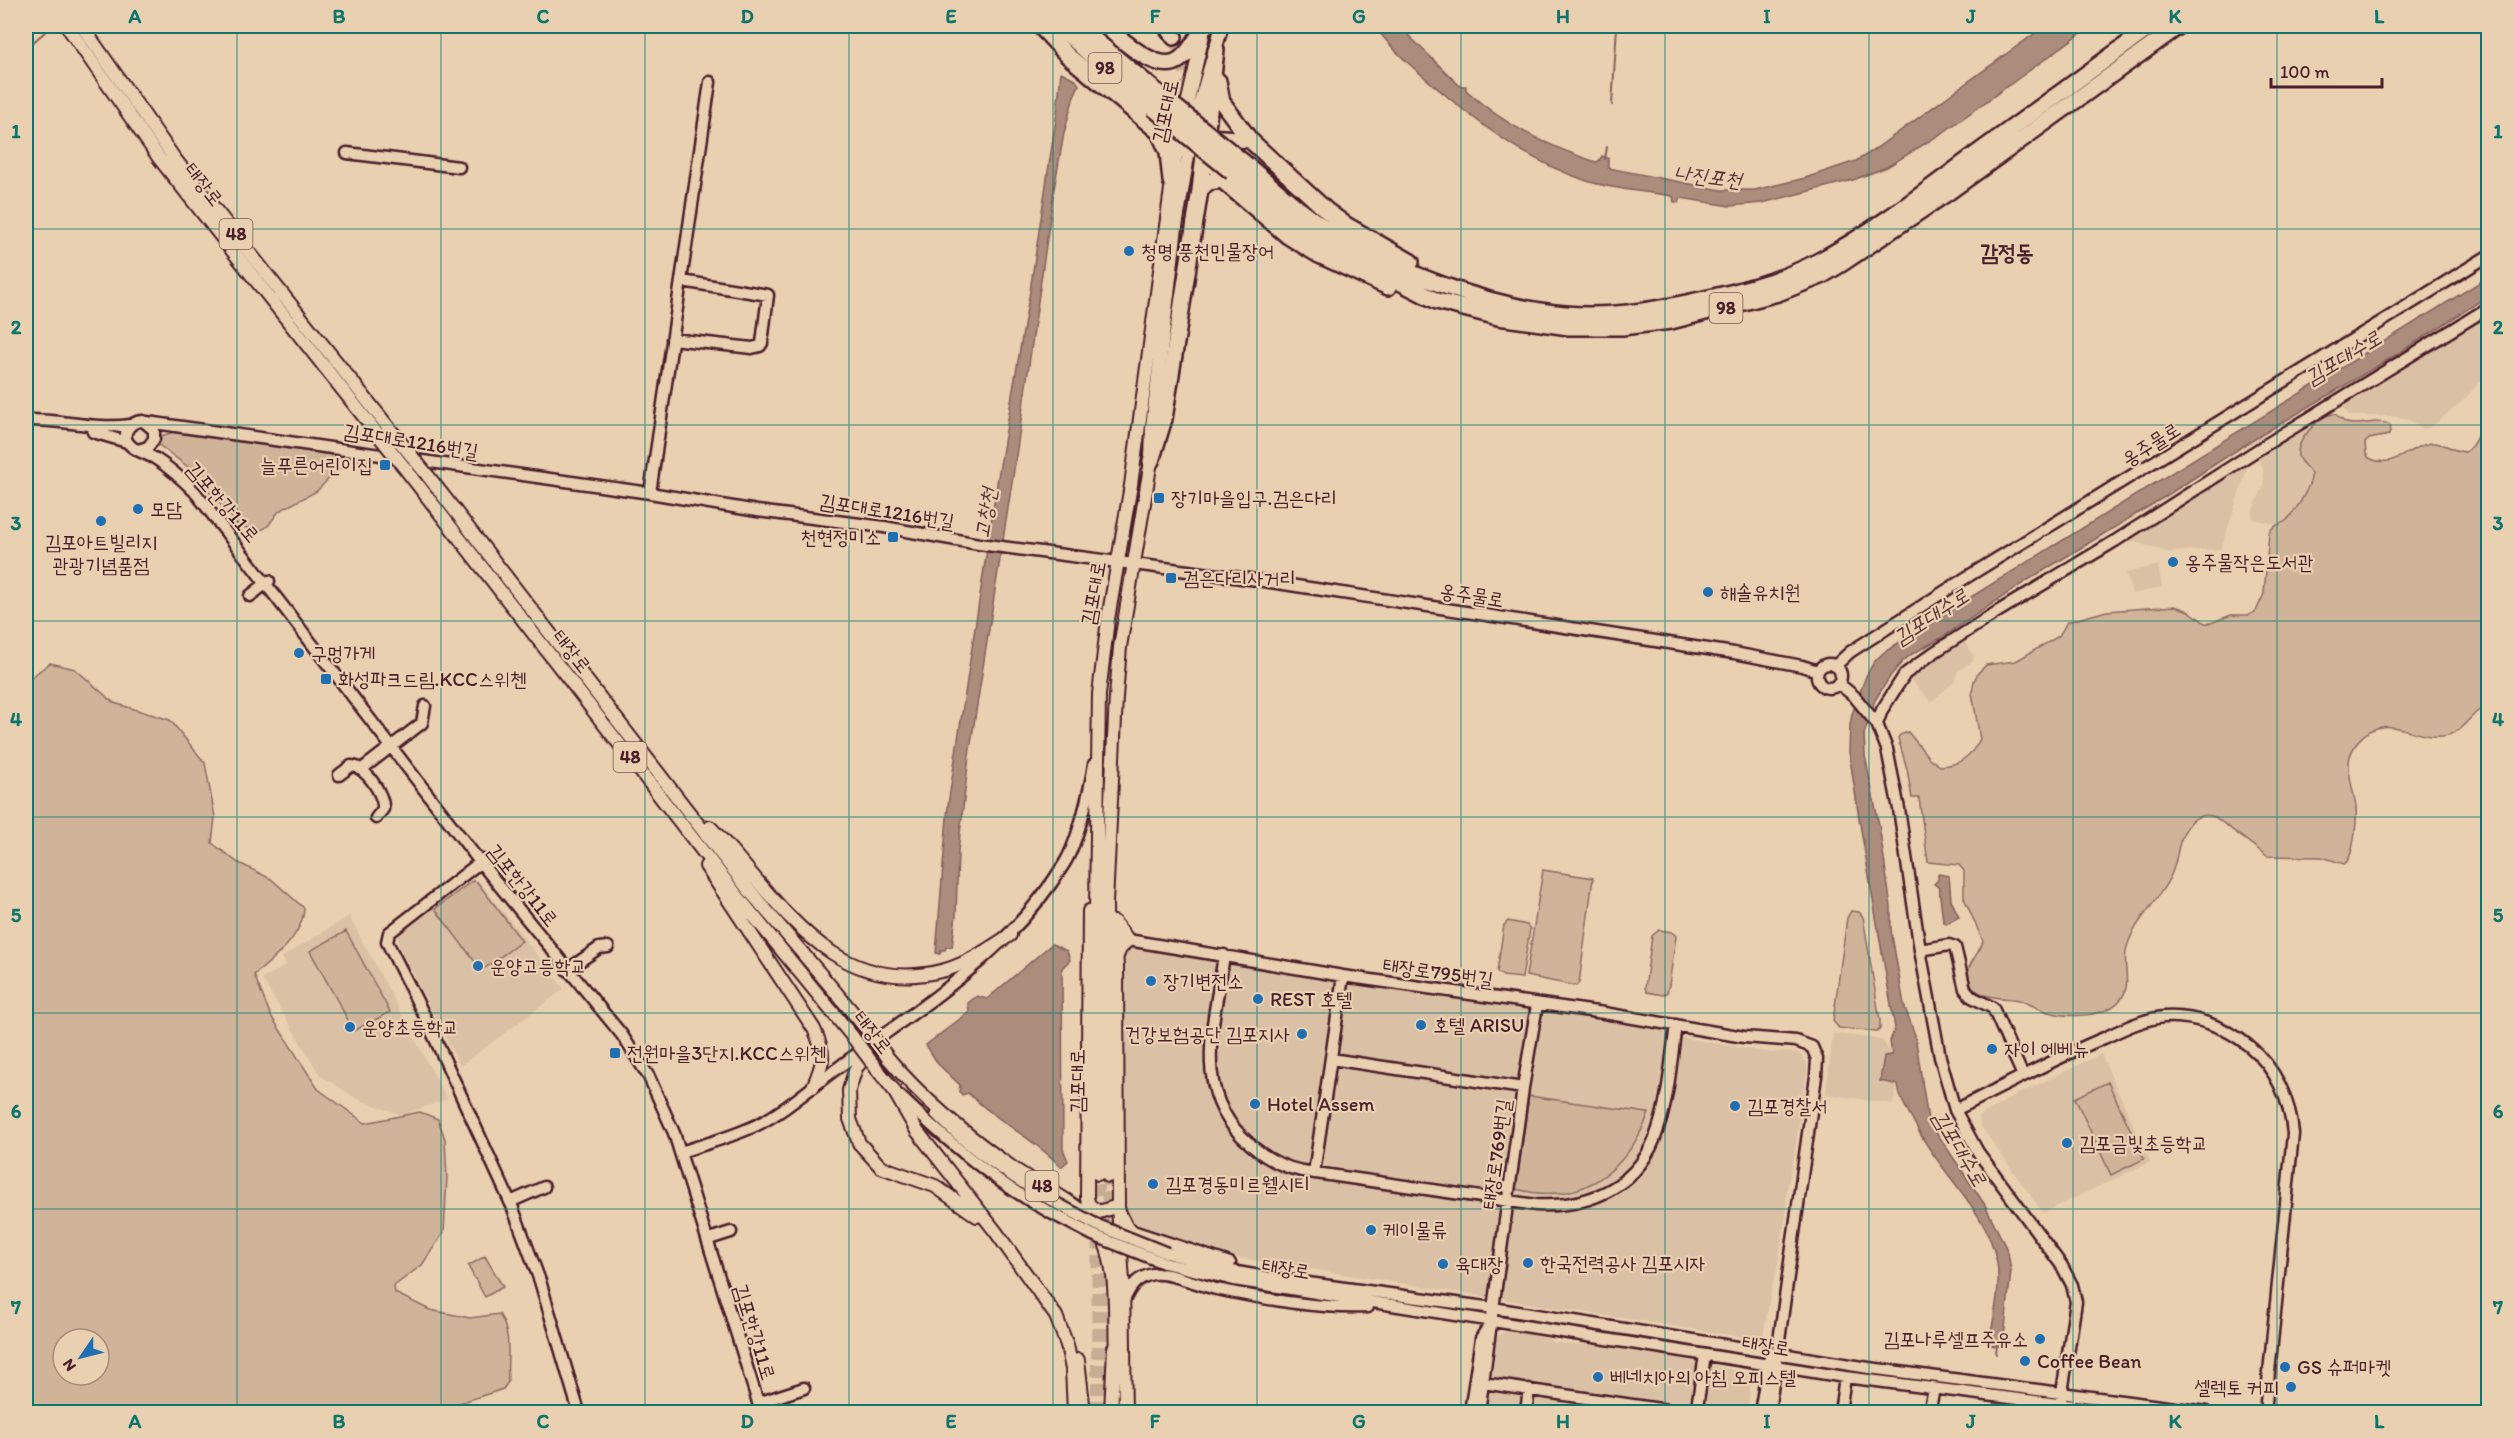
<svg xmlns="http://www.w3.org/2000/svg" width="2514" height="1438" font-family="Itim,'Poor Story',sans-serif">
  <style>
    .built { fill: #dac1a5 }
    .green { fill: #cfb49a; stroke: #8c6a62; stroke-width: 1.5; fill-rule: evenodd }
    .water { fill: #ac8c7d; stroke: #85605c; stroke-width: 1.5 }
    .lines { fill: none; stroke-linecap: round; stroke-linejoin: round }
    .stream { stroke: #85605c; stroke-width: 2 }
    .major-tunnel { stroke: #c8ad95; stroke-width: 12; stroke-dasharray: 12 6; stroke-linecap: butt }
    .highway-tunnel { stroke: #c8ad95; stroke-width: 15; stroke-dasharray: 15 8; stroke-linecap: butt }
    .minor-casing { stroke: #4a1f2b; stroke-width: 15 }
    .major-casing { stroke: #4a1f2b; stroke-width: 16 }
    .highway-casing { stroke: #4a1f2b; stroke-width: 20 }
    .minor { stroke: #e8d0b0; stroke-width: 10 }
    .major { stroke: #e8d0b0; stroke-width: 12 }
    .highway { stroke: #e8d0b0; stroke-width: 15 }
    .minor-bridge-casing { stroke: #4a1f2b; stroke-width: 15; stroke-linecap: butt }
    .major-bridge-casing { stroke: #4a1f2b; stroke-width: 16; stroke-linecap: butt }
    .highway-bridge-casing { stroke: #4a1f2b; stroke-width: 20; stroke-linecap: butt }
    .minor-bridge { stroke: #e8d0b0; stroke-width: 10 }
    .major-bridge { stroke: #e8d0b0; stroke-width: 12 }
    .highway-bridge { stroke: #e8d0b0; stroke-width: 15 }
    .grid { fill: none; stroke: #0f766e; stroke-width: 1.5; stroke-opacity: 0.55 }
    .poi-dot { fill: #1f6fb2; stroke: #e8d0b0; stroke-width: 2 }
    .labels { text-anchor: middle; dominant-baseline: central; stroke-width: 4.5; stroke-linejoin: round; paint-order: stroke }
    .shield { fill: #e8d0b0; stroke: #795453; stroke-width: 1.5 }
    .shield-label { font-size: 18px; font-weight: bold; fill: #4a1f2b }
    .street-label { font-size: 20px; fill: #4a1f2b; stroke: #e8d0b0 }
    .poi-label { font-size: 20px; fill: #4a1f2b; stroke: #e8d0b0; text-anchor: start }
    .water-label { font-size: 21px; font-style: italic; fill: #5e353b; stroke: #e8d0b0 }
    .quarter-label { font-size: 22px; font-weight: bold; fill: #4a1f2b; stroke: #e8d0b0 }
    .neatline { fill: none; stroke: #0f766e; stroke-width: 2 }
    .grid-label { font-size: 20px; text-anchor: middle; font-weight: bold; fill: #0f766e }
  </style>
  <rect width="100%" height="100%" fill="#e8d0b0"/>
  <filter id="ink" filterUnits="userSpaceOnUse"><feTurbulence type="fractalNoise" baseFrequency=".0167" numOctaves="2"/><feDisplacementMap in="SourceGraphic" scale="12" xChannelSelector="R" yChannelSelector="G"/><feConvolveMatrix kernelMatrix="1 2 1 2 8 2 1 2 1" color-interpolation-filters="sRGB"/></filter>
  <g filter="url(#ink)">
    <path class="built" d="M2488,314v58l-24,28 -33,27 -7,2 -15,-9 -17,-4h-43l-7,-12z
      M2302,427l8,2 -9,14 2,22 8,10 -10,26 -13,18 -8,6 -27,-6 -1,-7 12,-27v-7l-1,-10 -7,-13z
      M2245,464l2,5 -7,22 -19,58 -54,3 -38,-12z
      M2158,565l4,22 -30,7 -6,-21z
      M1963,639l11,17 -1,5 -15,10 -4,11 -23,20 -22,-24z
      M471,880h7l86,109 -104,77 -62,-122v-9z
      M349,916l98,183 -45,16 -45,-16 -37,-24 -58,-96 24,-14 -4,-8z
      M1132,945l77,11 31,10 381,56 40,8 29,9 82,14 12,-2 15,2 8,10v7l-13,87 -8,38 1,13 -10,62 -6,21 -8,44 -8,4 -515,-81 -83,-22 -19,-8 -7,-5 -6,-13 -2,-19 -2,-236 6,-8z
      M1833,1033l49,7 10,15 -12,26 16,3 -3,20 -67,-10z
      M2101,1054l49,108 -107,51 -63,-88 -1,-9 39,-22z
      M1509,1330l36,7 8,5 20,3 13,-1 91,14 69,15 5,6 -4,33h-263l10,-69 3,-7z"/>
    <path class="green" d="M2488,409v298c-16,2 -23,24 -40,28 -34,8 -62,-27 -90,6 -4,6 -9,14 -9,21 -1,15 5,30 7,45 1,12 -2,52 -12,57l-22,-7 -55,-1 -52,-39c-11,-4 -20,-1 -27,9 -12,15 -9,34 -18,51 -12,25 -38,46 -44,74 -3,15 6,34 -5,48 -15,19 -52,19 -73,13 -10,-3 -19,-9 -29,-12 -16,-3 -42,0 -49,-18 -7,-17 10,-27 13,-41l-19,-43v-27l-5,-6 -31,-3 -9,-64h-7l-5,-29 -9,-31 2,-3 8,-3 21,26 11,8c20,0 32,-11 40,-27l-8,-46 2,-12 4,-8 8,-8 30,-4 43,-25 8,-14 40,-11 68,-5 14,5 16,12h6l20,-8h18l7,-4 8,-17 5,-61c3,-8 12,-8 18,-13 5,-5 10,-13 14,-19 3,-6 11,-19 10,-26 -2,-8 -11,-11 -13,-19 -2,-16 22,-42 37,-42 4,3 7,7 12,9 14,5 31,-7 44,3l-2,9 -20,4 -4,4 1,11 3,4c25,13 40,-13 63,-15 13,-1 21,9 33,9 14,-9 15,-30 23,-43z
      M174,432l186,27 -22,10 -21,22 -38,20 -11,15 -8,5 -21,-5 -51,-59 -29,-22 -2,-8z
      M50,663l25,6 39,34 56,17 35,43 10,54 -3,26 25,19 34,17 33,29c-1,28 -30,51 -50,67l17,41 47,73 47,34 55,-11 18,7 7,20 2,39 -3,54 -22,33 -28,21 1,7 35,17 40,8 29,-4c14,21 7,46 9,68l-5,7 -71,23h-405l5,-9 -6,-7v-715zM63,1339h36v36h-36z
      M1543,870l50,8 -14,105 -3,3 -50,-10z
      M472,881l5,1 45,59 -37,27 -6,-1 -44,-58z
      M1851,911l8,1 4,5 17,104v8l-3,3 -38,-4 -6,-7 14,-103z
      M1508,921l19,4 3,4 -8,49 -19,-2 -6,-4 7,-47z
      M1659,930l13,2 4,4 -7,49 -2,8 -4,2 -16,-3 -2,-4 7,-52z
      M346,931l44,81 -36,19 -44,-80z
      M2108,1082l36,77 -33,16 -36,-77z
      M1529,1096l119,17h1c-23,60 -69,93 -133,76z
      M485,1256l18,31 -18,10 -17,-31z"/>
    <path class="water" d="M1375,26h24l61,60h6v4c37,35 82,56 130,72l3,-1 3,-5 6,2v10l113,22h34l50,-12 51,-17 15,-9 174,-126h46l-147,106 -57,35 -34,13 -91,23 -32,3 -49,-8 -3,5 -4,-1 -1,-6c-29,-5 -58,-6 -86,-15 -55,-18 -100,-51 -144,-88 -25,-21 -50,-41 -68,-67z
      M1061,72l14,7 4,6 -5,11 -10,37 -10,56 -40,281 -45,286 -11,95 -2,64 -4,32h-6l-1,3h-4l-1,4 -4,-1 12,-148 50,-328 32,-186 27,-179z
      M2488,277v19l-89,57 -156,93 -77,50 -138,84 -87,58 -29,16 -9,7 -12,14 -16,25 -11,34 1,22 14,69 12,82v23l13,75 11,30 13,85 57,85 23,47 3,19 -8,76 -14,-2c4,-26 12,-55 8,-82 -9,-53 -58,-90 -81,-137 -6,-13 -17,-26 -18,-41l-18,-4 4,-25 8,-1 -2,-14 5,-13 -36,-210 -10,-66 1,-26 2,-12 14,-38 8,-14 9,-9 38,-25z
      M1938,874l11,2 2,24 8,17 -13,7 -3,-3 -4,-33 -5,-4 4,-4z
      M1052,944l15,7 3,9 -8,8 1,181 5,12 -7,6c-27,-29 -65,-46 -93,-74l-6,2 -3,-3 1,-7 -22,-21 -12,-19 43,-33 -1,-9 9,-7 10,3z"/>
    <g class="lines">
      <path class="stream" d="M26,48l19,-16
        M1612,105l5,-79
        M1605,159l2,-12
        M1996,1354l1,-10"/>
      <path class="major-tunnel" d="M1107,1240l1,-64
        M1097,1412l1,-238
        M1105,1412l2,-151"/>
      <path class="highway-tunnel" d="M1174,37l10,22 7,36
        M1193,140v45"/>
      <defs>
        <path id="minor" d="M347,153l112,14
          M672,339l80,9 8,-2 2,-3 6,-48 -86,-14
          M26,420c35,-1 70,10 104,5
          M147,422l503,71 107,18 127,16 95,17 278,36 477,73 68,13 16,5
          M93,432l34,10
          M138,450l10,-3 6,-8v-9l-11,-9c-14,0 -24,15 -12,25 7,6 17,8 25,13 14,9 27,21 39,33l285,370 142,173 27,42 25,56 87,279
          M650,493l60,-411
          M250,596l19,-15
          M1817 676a12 12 0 1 1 24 0a12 12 0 1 1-24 0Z
          M1835,666l15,-14 117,-75 521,-321
          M1838,683l16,13 23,28 10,25 12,60 21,141 20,107 15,53 23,42 84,114 10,19 4,17 -17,110
          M1877,724l5,-14 23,-36 28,-21 64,-41 118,-71 147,-94 226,-139
          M362,769l60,-46 3,-17
          M339,775l12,-9c14,-1 34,30 32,43l-7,9
          M483,860l-94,73 -2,9 37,73 88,191 28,75 39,131
          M1128,940l215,36 261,37 140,24 52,4 16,6 5,12 -1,17 -47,336
          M1920,950l29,-5 6,2 10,42 7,8 21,11 30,68
          M1224,955c-9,67 -35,138 26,189 15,14 32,23 52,27l234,34c55,3 105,-20 122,-76 11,-32 13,-70 18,-104
          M567,970l32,-22 9,-1
          M1331,1059l192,29
          M900,1096c46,44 94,86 151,117
          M1955,1110c50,-24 98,-51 149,-72 19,-9 39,-19 60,-21 31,-2 62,10 85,29 27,22 41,54 44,88l-28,278
          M936,1114c36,37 76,64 120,89
          M680,1152c26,-8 52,-15 77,-27 31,-16 54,-38 82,-58 82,-61 170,-113 225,-203 14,-22 26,-74 30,-100
          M1314,1173l29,-197
          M510,1202l34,-15
          M1119,1210l8,16 6,5 97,32
          M709,1239l22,-7
          M1167,1253l70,19 34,6 222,30 376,60 337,44
          M1164,1263l70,17 611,97 276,35
          M1124,1301c6,-15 14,-24 29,-27 17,-2 46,11 63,15 49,10 102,20 152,18
          M1483,1383l198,29
          M758,1403l46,-15
          M1470,1412l11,-74 9,-14
          M1479,1412l44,-324 14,-83
          M1526,1412l3,-23
          M1691,1412l6,-5 8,-52
          M1760,1412l9,-52
          M1840,1412l5,-35
          M1929,1412l5,-23"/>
        <path id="major" d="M67,26l92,132 221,279
          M82,26l92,132 223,280
          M1196,116l26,-90
          M411,476l328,422 113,138
          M428,476l321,414 116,137
          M710,827c67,69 121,174 235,143 24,-7 45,-22 65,-35
          M706,866l108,163c12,26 10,33 -1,58
          M1089,911l-2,287 2,7 10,7 19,-6
          M1114,922l14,18 -8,9 -3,7
          M1114,928l3,38 1,240 5,76 2,130
          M879,1040l-23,28 -7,22 1,29 9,24 22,24 54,19 42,30
          M888,1058c36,43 83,81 129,113 24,16 52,27 73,48
          M876,1068l17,21 24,42 79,101 60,84 11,29 5,24 2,43
          M1098,1174l-2,-266 3,-214 9,-75 23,-134 45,-333 27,-117
          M1108,1176l-2,-273 10,-206 4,-50 31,-186 1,-34 24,-200 15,-89
          M1101,1233c18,37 13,81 15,121
          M1078,1360l6,52
          M1111,1412l3,-64"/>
        <path id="highway" d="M1040,26l28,30 91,76 9,20 3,29
          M1059,26l38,35 56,47
          M1078,26l85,71
          M1105,26c16,12 52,49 74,34 12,-8 18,-23 26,-34
          M1166,26l8,11
          M1218,81l4,21 28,38
          M1177,125l20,-16
          M1216,150l-1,16 7,14 66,56 31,19 69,32
          M1176,152l14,-9 19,-6 41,3 77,71 19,14 65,37
          M1242,161c30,25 60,54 94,74 66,39 152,72 229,79 49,4 97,-5 144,-16 37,-8 74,-18 108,-36 55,-29 105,-68 155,-105 60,-44 120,-87 180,-131
          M1232,172l59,49 36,24 110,56 61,16 71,10h53l49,-6 107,-28 43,-17 20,-12 109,-73 229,-165
          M1200,190l16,-140
          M1151,461l13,-42 36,-229 8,-8 14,-2"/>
      </defs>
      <use href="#minor" class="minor-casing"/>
      <use href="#major" class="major-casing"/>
      <use href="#highway" class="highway-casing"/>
      <use href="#minor" class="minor"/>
      <use href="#major" class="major"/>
      <use href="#highway" class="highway"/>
      <defs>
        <path id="minor-bridge" d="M1056,1203l41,22 70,28
          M1051,1213l42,22 71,28"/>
        <path id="major-bridge" d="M380,437l31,39
          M397,438l31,38
          M865,1027l23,31
          M852,1036l24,32"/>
        <path id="highway-bridge" d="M1163,97l79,64
          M1153,108l79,64"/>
      </defs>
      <use href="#minor-bridge" class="minor-bridge-casing"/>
      <use href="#major-bridge" class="major-bridge-casing"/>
      <use href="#highway-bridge" class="highway-bridge-casing"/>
      <use href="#minor-bridge" class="minor-bridge"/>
      <use href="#major-bridge" class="major-bridge"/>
      <use href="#highway-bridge" class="highway-bridge"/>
    </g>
  </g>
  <path class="grid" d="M237,26v1386M441,26v1386M645,26v1386M849,26v1386M1053,26v1386M1257,26v1386M1461,26v1386M1665,26v1386M1869,26v1386M2073,26v1386M2277,26v1386M26,229h2462M26,425h2462M26,621h2462M26,817h2462M26,1013h2462M26,1209h2462"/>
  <g class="poi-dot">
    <circle cx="1129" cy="251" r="6"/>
    <rect x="379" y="459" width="12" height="12" rx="3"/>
    <rect x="1153" y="492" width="12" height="12" rx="3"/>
    <circle cx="138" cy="509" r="6"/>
    <circle cx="101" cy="521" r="6"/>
    <rect x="887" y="531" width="12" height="12" rx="3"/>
    <circle cx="2173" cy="562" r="6"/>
    <rect x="1165" y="572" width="12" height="12" rx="3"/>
    <circle cx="1708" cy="592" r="6"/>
    <circle cx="299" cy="653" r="6"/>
    <rect x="320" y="673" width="12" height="12" rx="3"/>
    <circle cx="478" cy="966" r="6"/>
    <circle cx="1151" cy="981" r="6"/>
    <circle cx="1258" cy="999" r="6"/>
    <circle cx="1421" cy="1025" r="6"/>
    <circle cx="350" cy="1027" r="6"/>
    <circle cx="1302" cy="1034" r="6"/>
    <circle cx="1992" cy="1049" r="6"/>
    <rect x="609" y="1047" width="12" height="12" rx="3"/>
    <circle cx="1255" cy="1104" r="6"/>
    <circle cx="1735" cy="1106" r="6"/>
    <circle cx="2067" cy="1143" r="6"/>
    <circle cx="1153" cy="1184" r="6"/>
    <circle cx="1371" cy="1230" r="6"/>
    <circle cx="1528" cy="1263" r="6"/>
    <circle cx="1443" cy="1264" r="6"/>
    <circle cx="2040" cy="1339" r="6"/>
    <circle cx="2025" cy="1361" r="6"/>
    <circle cx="2285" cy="1367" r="6"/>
    <circle cx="1598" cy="1377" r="6"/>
    <circle cx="2291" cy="1387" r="6"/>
  </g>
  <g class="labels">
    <g class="shield">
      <rect x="1088.5" y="53" width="33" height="30" rx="4.5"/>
      <rect x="219.5" y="219" width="33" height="30" rx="4.5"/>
      <rect x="1709.5" y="293" width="33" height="30" rx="4.5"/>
      <rect x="613.5" y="742" width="33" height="30" rx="4.5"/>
      <rect x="1025.5" y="1171" width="33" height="30" rx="4.5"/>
    </g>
    <g class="shield-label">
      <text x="1105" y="68">98</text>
      <text x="236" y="234">48</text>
      <text x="1726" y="308">98</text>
      <text x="630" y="757">48</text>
      <text x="1042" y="1186">48</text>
    </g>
    <g class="street-label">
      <text transform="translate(1165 111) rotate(-78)">김포대로</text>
      <text transform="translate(204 184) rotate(52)">태장로</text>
      <text transform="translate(411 441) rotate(9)">김포대로1216번길</text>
      <text transform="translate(2151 444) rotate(-32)">옹주물로</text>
      <text transform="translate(223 502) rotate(49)">김포한강11로</text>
      <text transform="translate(887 511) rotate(9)">김포대로1216번길</text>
      <text transform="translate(1093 593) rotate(-80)">김포대로</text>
      <text transform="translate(1472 595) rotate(9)">옹주물로</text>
      <text transform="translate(572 651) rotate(52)">태장로</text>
      <text transform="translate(523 885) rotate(51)">김포한강11로</text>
      <text transform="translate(1438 972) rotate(8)">태장로795번길</text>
      <text transform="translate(873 1032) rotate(52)">태장로</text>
      <text transform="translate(1077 1081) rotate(-90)">김포대로</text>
      <text transform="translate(1496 1154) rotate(-82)">태장로769번길</text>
      <text transform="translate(1286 1268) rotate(9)">태장로</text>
      <text transform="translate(755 1332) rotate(73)">김포한강11로</text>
      <text transform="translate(1766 1345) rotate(9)">태장로</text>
    </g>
    <g class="poi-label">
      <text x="1141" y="251">청명 풍천민물장어</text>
      <text x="373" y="465" text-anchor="end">늘푸른어린이집</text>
      <text x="1171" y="498">장기마을입구.검은다리</text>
      <text x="150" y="509">모담</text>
      <text x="881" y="537" text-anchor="end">천현정미소</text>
      <text x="101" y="542" text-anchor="middle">김포아트빌리지<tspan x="101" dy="23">관광기념품점</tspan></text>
      <text x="2185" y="562">옹주물작은도서관</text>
      <text x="1183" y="578">검은다리사거리</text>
      <text x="1720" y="592">해솔유치원</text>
      <text x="311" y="653">구멍가게</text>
      <text x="338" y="679">화성파크드림.KCC스위첸</text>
      <text x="490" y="966">운양고등학교</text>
      <text x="1163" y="981">장기변전소</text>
      <text x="1270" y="999">REST 호텔</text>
      <text x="1433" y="1025">호텔 ARISU</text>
      <text x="362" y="1027">운양초등학교</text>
      <text x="1290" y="1034" text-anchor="end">건강보험공단 김포지사</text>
      <text x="2004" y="1049">자이 에베뉴</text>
      <text x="627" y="1053">전원마을3단지.KCC스위첸</text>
      <text x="1267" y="1104">Hotel Assem</text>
      <text x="1747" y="1106">김포경찰서</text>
      <text x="2079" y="1143">김포금빛초등학교</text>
      <text x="1165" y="1184">김포경동미르웰시티</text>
      <text x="1383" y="1230">케이물류</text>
      <text x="1540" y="1263">한국전력공사 김포시자</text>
      <text x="1455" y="1264">육대장</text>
      <text x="2028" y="1339" text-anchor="end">김포나루셀프주유소</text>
      <text x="2037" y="1361">Coffee Bean</text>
      <text x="2297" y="1367">GS 슈퍼마켓</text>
      <text x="1610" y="1377">베네치아의 아침 오피스텔</text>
      <text x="2279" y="1387" text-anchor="end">셀렉토 커피</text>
    </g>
    <g class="water-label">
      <text transform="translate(1708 176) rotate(7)">나진포천</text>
      <text transform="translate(2343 357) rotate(-31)">김포대수로</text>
      <text transform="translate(985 513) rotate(-81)">고창천</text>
      <text transform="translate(1931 616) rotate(-33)">김포대수로</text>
      <text transform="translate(1960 1148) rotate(59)">김포대수로</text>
    </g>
    <g class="quarter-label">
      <text x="2007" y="252">감정동</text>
    </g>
  </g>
  <rect width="2514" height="1438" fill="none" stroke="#e8d0b0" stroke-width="66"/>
  <g transform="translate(81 1357) rotate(235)"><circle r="28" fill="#e8d0b0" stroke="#a9897b" stroke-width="1.5"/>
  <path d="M0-4.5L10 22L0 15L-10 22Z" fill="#1f6fb2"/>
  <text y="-9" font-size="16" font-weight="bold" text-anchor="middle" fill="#4a1f2b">N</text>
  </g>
  <path d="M2271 78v9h111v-9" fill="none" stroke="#4a1f2b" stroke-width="3"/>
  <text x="2280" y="78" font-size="18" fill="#4a1f2b" stroke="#e8d0b0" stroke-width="4.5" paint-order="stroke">100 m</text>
  <rect x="33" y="33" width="2448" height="1372" class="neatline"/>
  <g class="grid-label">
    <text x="135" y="23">A</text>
    <text x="339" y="23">B</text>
    <text x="543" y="23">C</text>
    <text x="747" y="23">D</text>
    <text x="951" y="23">E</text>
    <text x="1155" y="23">F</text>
    <text x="1359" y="23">G</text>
    <text x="1563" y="23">H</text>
    <text x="1767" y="23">I</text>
    <text x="1971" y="23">J</text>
    <text x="2175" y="23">K</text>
    <text x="2379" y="23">L</text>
    <text x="16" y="138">1</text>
    <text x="2498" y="138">1</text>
    <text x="16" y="334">2</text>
    <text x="2498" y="334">2</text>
    <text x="16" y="530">3</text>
    <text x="2498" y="530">3</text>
    <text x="16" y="726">4</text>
    <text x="2498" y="726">4</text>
    <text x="16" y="922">5</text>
    <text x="2498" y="922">5</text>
    <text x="16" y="1118">6</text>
    <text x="2498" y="1118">6</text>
    <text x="16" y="1314">7</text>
    <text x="2498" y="1314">7</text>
    <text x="135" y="1428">A</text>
    <text x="339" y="1428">B</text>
    <text x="543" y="1428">C</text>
    <text x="747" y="1428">D</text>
    <text x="951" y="1428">E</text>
    <text x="1155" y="1428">F</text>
    <text x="1359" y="1428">G</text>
    <text x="1563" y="1428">H</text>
    <text x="1767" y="1428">I</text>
    <text x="1971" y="1428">J</text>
    <text x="2175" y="1428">K</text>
    <text x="2379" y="1428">L</text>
  </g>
</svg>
